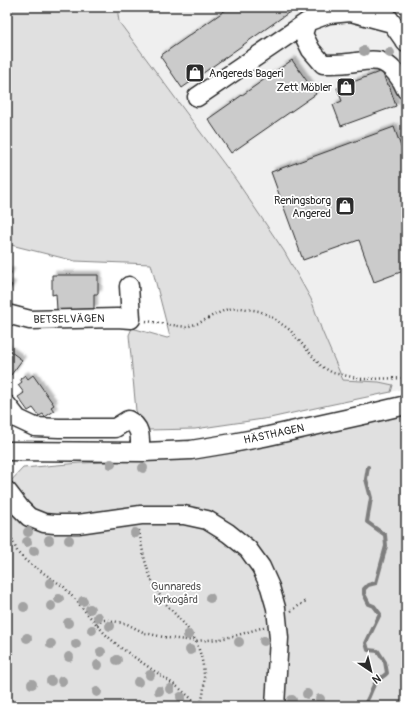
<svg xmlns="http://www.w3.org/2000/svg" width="413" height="713" font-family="Pangolin,sans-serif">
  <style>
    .built { fill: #efefef }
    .green { fill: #e0e0e0; stroke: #868686 }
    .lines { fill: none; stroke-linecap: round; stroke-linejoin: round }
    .stream { stroke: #7e7e7e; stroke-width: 4 }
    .building { fill: #cbcbcb; stroke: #2b2b2b; filter: url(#shadow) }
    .minor-casing { stroke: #2b2b2b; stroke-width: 21 }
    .path { stroke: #2b2b2b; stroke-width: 2.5; stroke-dasharray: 1 3; stroke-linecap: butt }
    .minor { stroke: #fff; stroke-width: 18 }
    .tree { fill: #a3a3a3 }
    .labels { text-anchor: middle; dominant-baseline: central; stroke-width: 3.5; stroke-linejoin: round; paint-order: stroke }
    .poi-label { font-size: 11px; fill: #2b2b2b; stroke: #fff; text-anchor: end }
    .street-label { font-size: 11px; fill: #2b2b2b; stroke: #fff }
    .park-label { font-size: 11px; fill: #585858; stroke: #fff }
  </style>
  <defs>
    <filter id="shadow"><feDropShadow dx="3.5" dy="-3.5" stdDeviation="1" flood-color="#0004"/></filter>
  </defs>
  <rect width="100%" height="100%" fill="#fff"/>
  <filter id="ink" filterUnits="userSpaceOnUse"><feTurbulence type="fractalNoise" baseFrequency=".025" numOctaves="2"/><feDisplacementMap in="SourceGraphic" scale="8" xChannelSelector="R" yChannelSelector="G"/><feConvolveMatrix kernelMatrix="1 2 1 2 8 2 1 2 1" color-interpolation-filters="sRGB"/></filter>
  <g filter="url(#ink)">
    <path class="built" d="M117,7h277l12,19v362l-15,4 2,-7 -14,-3 -36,-2 -21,-49 -11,-32 -27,-48 -48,-71 -117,-158z"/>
    <path class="green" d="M7,7h110l2,15 117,158 48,71 27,48 11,32 21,49 36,2 14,3 -2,7 -62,13 -59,13 -75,11 -47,1 -12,-19 -7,-76 3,-7 35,10 3,-1 -19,-73 -76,-3 -68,-17z
      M406,415v291h-399v-221l16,-17 57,-5 86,-3 67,-7z"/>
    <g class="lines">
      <path class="stream" d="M363,706c6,-6 7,-14 11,-21 3,-5 9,-8 13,-12l-2,-11 -7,-11 -10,-1 -2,-7 14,-29 -6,-8 -5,-2 -5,-10v-5l4,-4 8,-2 10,-37 -1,-11 -18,-13 4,-24 -5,-19 2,-12"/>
    </g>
    <path class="building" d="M230,7h58l3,4 -109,77 -22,-32z
      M292,60l24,34 -85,59 -23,-34z
      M382,71l5,14h2l7,21 -55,20 -8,-21 9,-4 -5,-13z
      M394,127l12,34v109l-32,12 -15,-42 -56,20 -32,-88z
      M7,271l4,1 -4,8z
      M52,275h46v19h-4v15l-37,1 -1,-16 -4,1z
      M7,283l5,2 -4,8 -1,-1z
      M7,349l15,11 -11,15 -4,-3z
      M25,375l3,4 5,-4 21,30 -3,2 3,4 -9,6 -2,-3 -4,2 -6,-8 -5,3 -10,-14 6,-4 -6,-8 4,-3 -2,-3z"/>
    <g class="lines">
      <defs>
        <path id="minor" d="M385,13l21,30
          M307,22l-4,12 8,16 12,14c8,0 17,0 25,-1 10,-1 21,-4 31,-2 12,3 23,18 27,29
          M197,97l110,-75 22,-8 22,-2 41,11
          M7,314l23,6 87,-2 14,1 -2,-33
          M7,405l11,14 17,8 24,1h56l13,-8c14,7 12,18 12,31
          M7,451l137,1 47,-2 36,-6 37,-7 104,-23 38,-9
          M7,491l13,17 9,9 15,6 11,1h23l63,-9h43l23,5 21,13 20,16 13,18 9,20 6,21 3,30 -4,68"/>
      </defs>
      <use href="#minor" class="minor-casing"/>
      <path class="path" d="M146,321l40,6 13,-4 15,-8 14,-6 13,-1 18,3 11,5 20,14 31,36 12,7 29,6 44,-1
        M7,524l6,18 5,11 8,8 38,26 41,47 16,14 58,40 21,18
        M139,530c4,24 7,42 20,64 8,13 20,23 29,35 15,18 21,55 12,76
        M291,611l15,-10
        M97,624l7,-4h4l19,4 18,9 23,5 28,3 24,-2 18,-4 26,-8"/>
      <use href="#minor" class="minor"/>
    </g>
    <g class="tree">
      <circle cx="364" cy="51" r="5"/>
      <circle cx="390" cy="53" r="5"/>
      <circle cx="111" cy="464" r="5"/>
      <circle cx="143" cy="468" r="5"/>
      <circle cx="28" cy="532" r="5"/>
      <circle cx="135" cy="533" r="5"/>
      <circle cx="49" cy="540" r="5"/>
      <circle cx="69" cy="540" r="5"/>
      <circle cx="27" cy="542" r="5"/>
      <circle cx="34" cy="551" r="5"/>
      <circle cx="50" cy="583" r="5"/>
      <circle cx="210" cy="598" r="5"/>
      <circle cx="59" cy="599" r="5"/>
      <circle cx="83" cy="601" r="5"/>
      <circle cx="51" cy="606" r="5"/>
      <circle cx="24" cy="607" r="5"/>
      <circle cx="90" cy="609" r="5"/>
      <circle cx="98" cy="617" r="5"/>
      <circle cx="68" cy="623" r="5"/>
      <circle cx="110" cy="626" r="5"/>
      <circle cx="92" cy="630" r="5"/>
      <circle cx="188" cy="635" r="5"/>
      <circle cx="27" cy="638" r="5"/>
      <circle cx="264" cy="641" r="5"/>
      <circle cx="239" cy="642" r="5"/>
      <circle cx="51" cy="644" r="5"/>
      <circle cx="76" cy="644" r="5"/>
      <circle cx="190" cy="650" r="5"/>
      <circle cx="101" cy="652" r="5"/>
      <circle cx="69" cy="657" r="5"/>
      <circle cx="117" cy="660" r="5"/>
      <circle cx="98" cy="665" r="5"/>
      <circle cx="150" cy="675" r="5"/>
      <circle cx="51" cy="681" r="5"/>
      <circle cx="62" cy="681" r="5"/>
      <circle cx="138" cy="682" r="5"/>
      <circle cx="32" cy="684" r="5"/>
      <circle cx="170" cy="689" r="5"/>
      <circle cx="159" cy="691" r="5"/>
      <circle cx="97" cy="692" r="5"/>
      <circle cx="307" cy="694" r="5"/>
      <circle cx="181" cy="697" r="5"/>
      <circle cx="320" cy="699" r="5"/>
      <circle cx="292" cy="700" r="5"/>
    </g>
  </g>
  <defs>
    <symbol id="shop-square" viewBox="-11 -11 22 22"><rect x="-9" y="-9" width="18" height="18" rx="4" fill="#2b2b2b" stroke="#fff"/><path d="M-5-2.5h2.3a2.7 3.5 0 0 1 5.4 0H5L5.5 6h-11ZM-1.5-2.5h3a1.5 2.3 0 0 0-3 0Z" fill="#fff"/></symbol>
  </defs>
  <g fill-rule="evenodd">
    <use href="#shop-square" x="184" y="62" width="22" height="22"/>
    <use href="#shop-square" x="335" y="76" width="22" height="22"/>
    <use href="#shop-square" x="334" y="195" width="22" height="22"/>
  </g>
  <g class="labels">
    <g class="poi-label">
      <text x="209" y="73" text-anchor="start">Angereds Bageri</text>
      <text x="332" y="87">Zett Möbler</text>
      <text x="331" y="200">Reningsborg<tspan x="331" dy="13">Angered</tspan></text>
    </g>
    <g class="street-label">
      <text transform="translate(69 319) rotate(-1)">BETSELVÄGEN</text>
      <text transform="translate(274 434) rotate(-12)">HÄSTHAGEN</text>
    </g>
    <g class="park-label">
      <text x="176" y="586">Gunnareds<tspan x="176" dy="13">kyrkogård</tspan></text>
    </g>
  </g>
  <rect width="413" height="713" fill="none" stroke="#fff" stroke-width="24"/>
  <rect x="12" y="12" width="389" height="689" fill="none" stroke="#2b2b2b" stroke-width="1.5" filter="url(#ink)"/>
  <g transform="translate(371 671) rotate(145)" stroke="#ffffff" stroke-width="3" paint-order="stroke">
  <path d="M0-3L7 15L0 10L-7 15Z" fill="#2b2b2b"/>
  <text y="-6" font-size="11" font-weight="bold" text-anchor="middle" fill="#2b2b2b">N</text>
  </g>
</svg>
